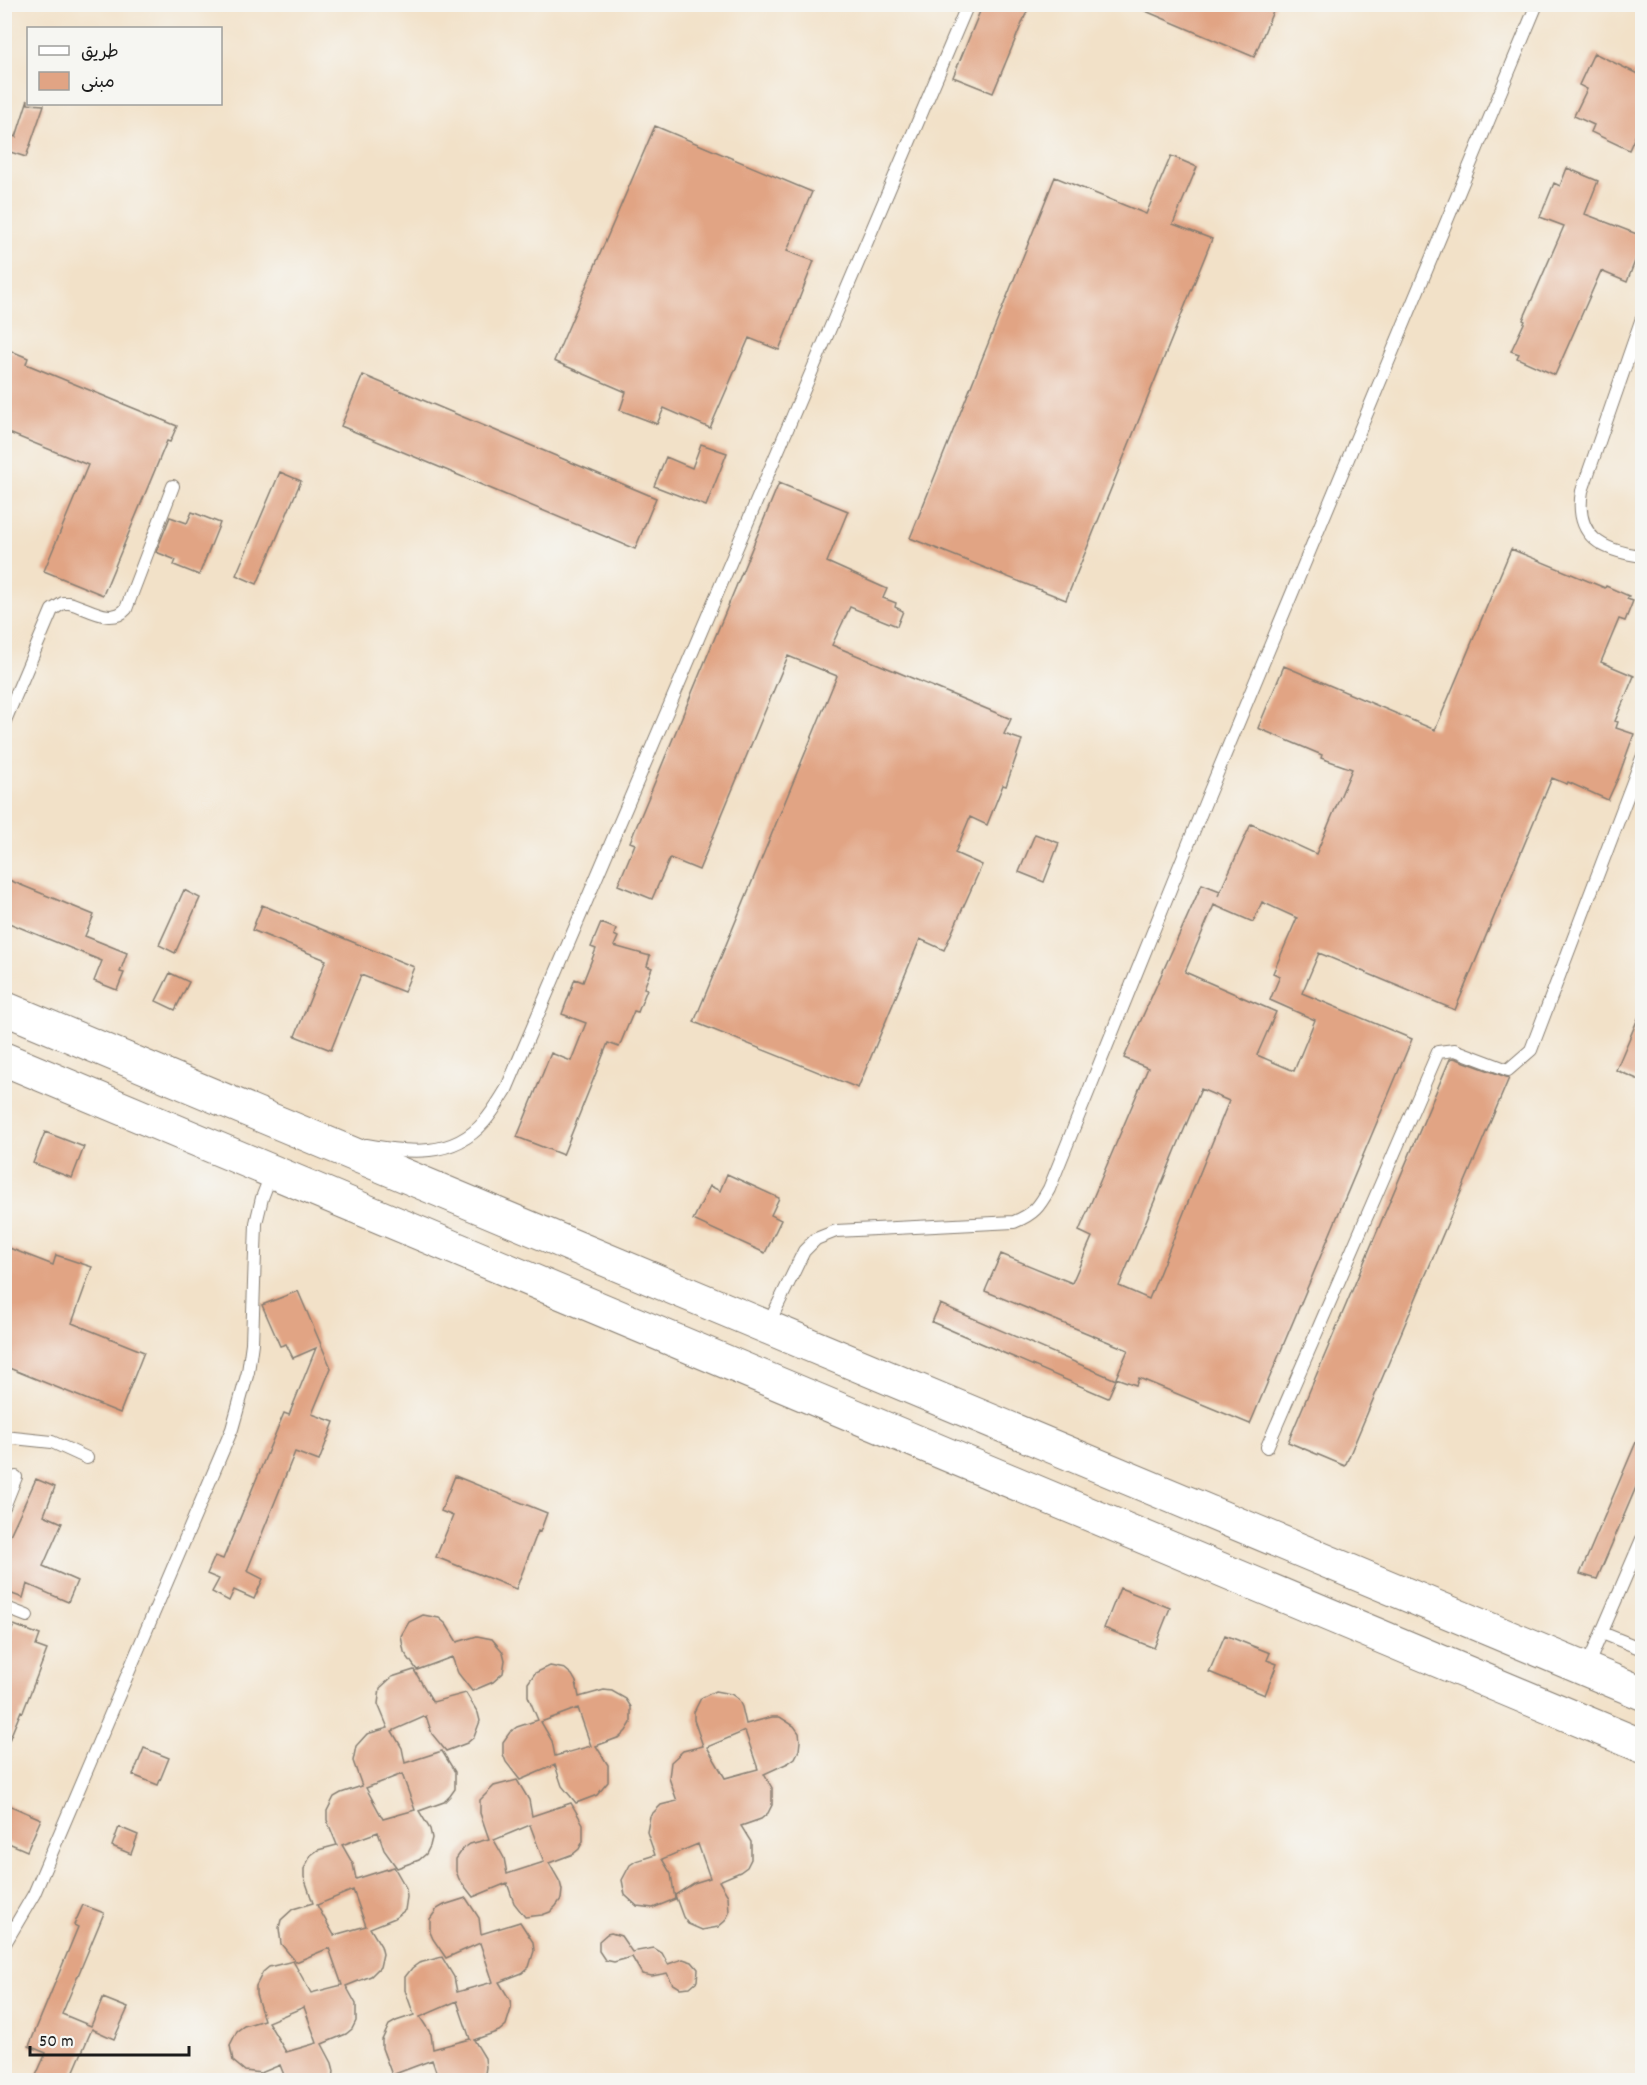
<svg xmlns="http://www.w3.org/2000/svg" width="1647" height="2085" font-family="Dekko,'Playpen Sans Arabic',sans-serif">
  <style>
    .building { fill: #e1a484; fill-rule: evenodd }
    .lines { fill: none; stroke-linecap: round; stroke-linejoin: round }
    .lane-casing { stroke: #877e72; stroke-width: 14 }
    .secondary-casing { stroke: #877e72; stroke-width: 35 }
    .lane { stroke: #fff; stroke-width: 12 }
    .secondary { stroke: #fff; stroke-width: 33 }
  </style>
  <rect width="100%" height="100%" fill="#f6f6f2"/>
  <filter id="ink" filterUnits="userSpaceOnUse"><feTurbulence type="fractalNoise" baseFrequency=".0167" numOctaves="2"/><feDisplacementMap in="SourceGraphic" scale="12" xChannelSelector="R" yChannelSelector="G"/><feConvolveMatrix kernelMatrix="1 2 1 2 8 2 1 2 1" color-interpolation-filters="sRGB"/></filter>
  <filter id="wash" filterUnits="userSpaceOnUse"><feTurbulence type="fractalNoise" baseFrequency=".008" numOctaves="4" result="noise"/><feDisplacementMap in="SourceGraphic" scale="24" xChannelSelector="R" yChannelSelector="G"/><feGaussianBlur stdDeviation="1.35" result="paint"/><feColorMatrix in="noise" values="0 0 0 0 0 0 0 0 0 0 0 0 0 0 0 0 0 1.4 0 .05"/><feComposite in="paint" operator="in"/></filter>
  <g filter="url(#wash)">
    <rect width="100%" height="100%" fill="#f2e1c8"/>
    <g id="blocks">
      <path class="building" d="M988,4h42l-37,89 -40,-16 28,-68 5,2z
        M1129,4h147l-22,53z
        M1594,53l48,23v45l-13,29 -38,-18 3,-7 -20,-9 13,-27 -8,-4z
        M28,99v5l16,1 -18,52 -22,-7v-17l12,4z
        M655,126l157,66 -25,59 27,10 -35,89 -30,-12 -39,90 -46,-20 -7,16 -37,-14 6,-18 -72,-31z
        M1171,156l26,11 -24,57 39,15 -146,361 -156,-62 145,-361 91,37z
        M1567,168l31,13 -13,33 57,22v7l-15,39 -26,-11 -46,104 -38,-17 2,-4 -8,-3 14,-30 -2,-1 41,-94 -24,-9 14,-34 6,3z
        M4,348l24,10 -2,6 151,62 -7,16 -3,-1 -64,154 -59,-24 44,-106 -84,-34z
        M363,375l293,123 -21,51 -294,-123z
        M701,444l26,9 -21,53 -52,-20 12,-29 26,11z
        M280,472l21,9 -44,103 -21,-9z
        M779,483l69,28 -21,51 60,27 -4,9 13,5 -1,4 8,4 -6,15 -47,-19 -18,38 179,74 -7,15 18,6 -16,46 -3,-1 -16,40 -17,-8 -15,36 27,12 -38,85 -24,-11 -62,149 -164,-66 143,-346 -49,-20 -89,214 -29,-12 -18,41 -34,-14 17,-41 -5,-2z
        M192,512l28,11 -21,52 -25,-10 2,-5 -20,-8 14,-35 17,6z
        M1511,549l94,39 1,-2 23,10 -2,3 6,2 -8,20 -6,-2 -18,43 33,14 -19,45 3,1 -2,6 18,6 -16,44 -10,22 -40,-18 -1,2 -15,-6 -97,232 -136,-57 -17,40 110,46 -162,385 -111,-46 -3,7 -20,-7 12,-28 -143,-59 16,-37 71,29 20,-46 -13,-6 69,-163 -24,-10 78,-174 18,7 -2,5 33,-72 65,30 36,-85 -31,-11 1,-3 -64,-27 26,-62 151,64zM1262,902l35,16 -24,55 7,3 -10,24 45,20 -21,51 -37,-16 19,-43 -91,-40 29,-67 39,17zM1201,1089l28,12 -80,198 -30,-13z
        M1035,834l24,9 -15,39 -25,-10z
        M4,878l90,37 -9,21 42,17 -7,19 4,1 -7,17 -23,-9 8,-20 -98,-40z
        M184,890l16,8 -25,55 -16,-8z
        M262,905l152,62 -10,25 -43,-17 -30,75 -36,-14 31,-76 -74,-30z
        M601,923l15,6 -2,6 4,2 -4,9 36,10 -3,10 5,2 -8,20 3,1 -9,23 -4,-1 -15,36 -11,-4 -45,112 -46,-18 34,-84 20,8 15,-38 -24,-9 13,-35 8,3 13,-33 -5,-2z
        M170,973l19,9 -14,28 -19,-9z
        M1642,1009v72l-26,-11z
        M1454,1058l55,20 -164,388 -57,-24 162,-383z
        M45,1132l39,15 -12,31 -39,-15z
        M727,1174l52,24 -8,17 10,5 -16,33 -72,-33 17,-34 10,5z
        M4,1246l49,19 3,-10 36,12 -20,56 72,29 -24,61 -116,-47z
        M298,1291l33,77 -19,46 22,8 -15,39 -24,-9 -48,119 16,8 -9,20 -20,-9 -5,11 -17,-9 7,-13 -12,-5 8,-18 8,3 61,-146 5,2 27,-67 -23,10 -7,-14 -6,2 -18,-41z
        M940,1304l176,76 -8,18 -176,-76z
        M1642,1428v45l-45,106 -17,-5z
        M455,1476l92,37 -7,19 -2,-1 -22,58 -80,-32 17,-41 -12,-5z
        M36,1479l19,8 -11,28 18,8 -19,43 34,15 -9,21 -41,-18 -4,14 -19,-7 7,-23 -7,-3v-17z
        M1120,1588l50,20 -16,40 -50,-20z
        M423,1615l16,3 7,6 11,18 20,-6 15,3 11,13 2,8 -2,13 -10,9 -21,9 -14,-18 -6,-16 -35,13 -13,-18 -3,-16 8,-14z
        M14,1625l26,10 -4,11 11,4 -24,62 -2,-1 -16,39 -1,-101z
        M1225,1635l45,18 -3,7 10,4 -12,31 -56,-23z
        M550,1666l15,3 7,6 4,7 3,15 25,-7 8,1 14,8 5,8v16l-5,8 -6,6 -24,9 12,19v17l-11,13 -21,8 -14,-17 -7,-21 -35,15 -14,-18 -3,-8v-12l7,-10 7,-5 21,-7 -10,-24v-13l7,-10zM578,1708l13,38 -36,10 -3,-15 -11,-19z
        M414,1670l19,32 33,-9 12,20 2,8 -6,16 -7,6 -21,8 -14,-17 -6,-18 -34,15 10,17 3,15 37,-12 13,21v17l-5,7 -6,6 -25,9 11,18 2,9 -2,8 -4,8 -7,6 -22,8 -13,-18 -6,-18 -36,13 11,19 3,15 38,-12 12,21 1,9 -2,13 -10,8 -25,10 11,18 2,8 -3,13 -9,9 -25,10 10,18v17l-4,8 -6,5 -24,10 10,19 2,8 -1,9h-47l-6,-15 -19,8 -16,-2 -12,-10 -3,-16 7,-14 7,-5 20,-6 -8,-26v-8l7,-14 6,-5 24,-6 18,32 31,-8 -13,-37 -33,14 -15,-18 -2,-16 2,-8 12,-11 20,-6 -9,-26v-8l7,-14 7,-5 19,-5 -10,-25v-9l7,-14 7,-4 21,-7 -9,-25 3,-15 11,-12 21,-6 -10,-24 2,-16 12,-11zM402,1774l13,36 -32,9 -17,-31zM353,1890l13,36 -32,9 -17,-30zM304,2007l13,36 -31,9 -18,-30z
        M715,1691l16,3 7,5 4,8 4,17 26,-7h8l14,9 5,7 1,8 -1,9 -4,8 -7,5 -24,11 8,14v17l-4,8 -7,6 -20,7 10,16v17l-4,8 -7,5 -21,9 9,15 1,17 -4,8 -7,6 -16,3 -14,-6 -5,-7 -8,-22 19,-12 16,-5 -12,-34 -36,15 9,15 4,25 -22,9 -16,-2 -12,-11 -3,-15 8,-15 6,-4 19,-6 -8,-23 3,-16 11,-11 16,-4 -8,-23 2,-16 12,-11 20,-5 -9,-26v-8l7,-14zM745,1731l13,38 -33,9 -18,-31z
        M144,1748l25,10 -11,27 -25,-10z
        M517,1780l12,20 3,16 39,-13 12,21v17l-4,8 -6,5 -24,9 11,19 2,8 -1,9 -5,7 -6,6 -8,3 -17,2 -11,-14 -7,-20 -34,14 -14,-18 -3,-8v-12l7,-10 7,-5 19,-5 -9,-26v-13l14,-14zM530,1825l14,37 -37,12 -3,-16 -10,-18z
        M4,1803l37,16 -14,32 -23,-10z
        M119,1827l19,8 -7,19 -19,-8z
        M466,1898l13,20 2,16 39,-12 13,20 1,9 -5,16 -7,6 -23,9 11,18 1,9 -5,16 -7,6 -25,9 11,18 1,9 -2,13h-45l-7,-20 -40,15 -10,-27v-8l7,-15 7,-4 18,-6 -9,-25v-13l7,-9 7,-5 23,-6 12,20 3,15 36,-10 -13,-39 -34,15 -13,-19 -3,-7v-13l7,-10 7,-4zM457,2001l13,38 -37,10 -2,-15 -11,-17z
        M83,1905l21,8 -42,101 29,12 12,-28 25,10 -14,31 -22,-10 -22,51h-36l12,-27 -17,-7 49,-119 -4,-2z
        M611,1933l10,3 11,16 22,-4 8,5 6,11 15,-5 9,3 6,7 -1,12 -7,6 -10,1 -8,-5 -5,-10 -15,3 -10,-2 -10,-17 -18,5 -9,-2 -6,-9v-10l8,-7z"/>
    </g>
  </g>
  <g filter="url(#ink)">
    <use href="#blocks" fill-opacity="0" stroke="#877e72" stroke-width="1.5"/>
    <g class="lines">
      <defs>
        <path id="lane" d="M1642,318l-60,173c-8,46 21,60 60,65
          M4,723l48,-113 11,-7h6c18,4 42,23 57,6l47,-123
          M366,1145c42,8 87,13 118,-23 9,-10 15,-21 22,-32l462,-1086
          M768,1325l36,-74 12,-12 20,-8 178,-9c20,-8 25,-15 35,-33l160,-396 328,-789
          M4,1437l48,5 35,16
          M1267,1447l171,-395 17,-2 53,20 23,-20 111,-292
          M4,1507l12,-30
          M4,1607l23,9
          M1602,1633l40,16
          M1586,1669l56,-130
          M4,1945l30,-51 198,-465 16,-57 4,-29 4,-120 6,-25 10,-26"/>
        <path id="secondary" d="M4,1008l1638,685
          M4,1059l1638,687"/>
      </defs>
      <use href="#lane" class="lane-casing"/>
      <use href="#secondary" class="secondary-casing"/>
      <use href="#lane" class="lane"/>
      <use href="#secondary" class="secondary"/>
    </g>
  </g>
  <rect width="1647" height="2085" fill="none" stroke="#f6f6f2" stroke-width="24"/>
  <rect x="27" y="27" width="195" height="78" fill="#f6f6f2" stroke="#9f9f9c" stroke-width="1.5"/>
  <rect x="39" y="46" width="30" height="9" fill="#ffffff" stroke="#9f9f9c" stroke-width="1.5"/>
  <text x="81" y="57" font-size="18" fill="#1c1c1c">طريق</text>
  <rect x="39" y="72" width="30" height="18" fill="#e1a484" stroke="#9f9f9c" stroke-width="1.5"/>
  <text x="81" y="87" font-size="18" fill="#1c1c1c">مبنى</text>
  <path d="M30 2046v9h159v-9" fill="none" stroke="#1c1c1c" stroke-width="3"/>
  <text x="39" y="2046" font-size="18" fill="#1c1c1c" stroke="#f6f6f2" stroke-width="4.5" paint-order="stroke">50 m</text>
</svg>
